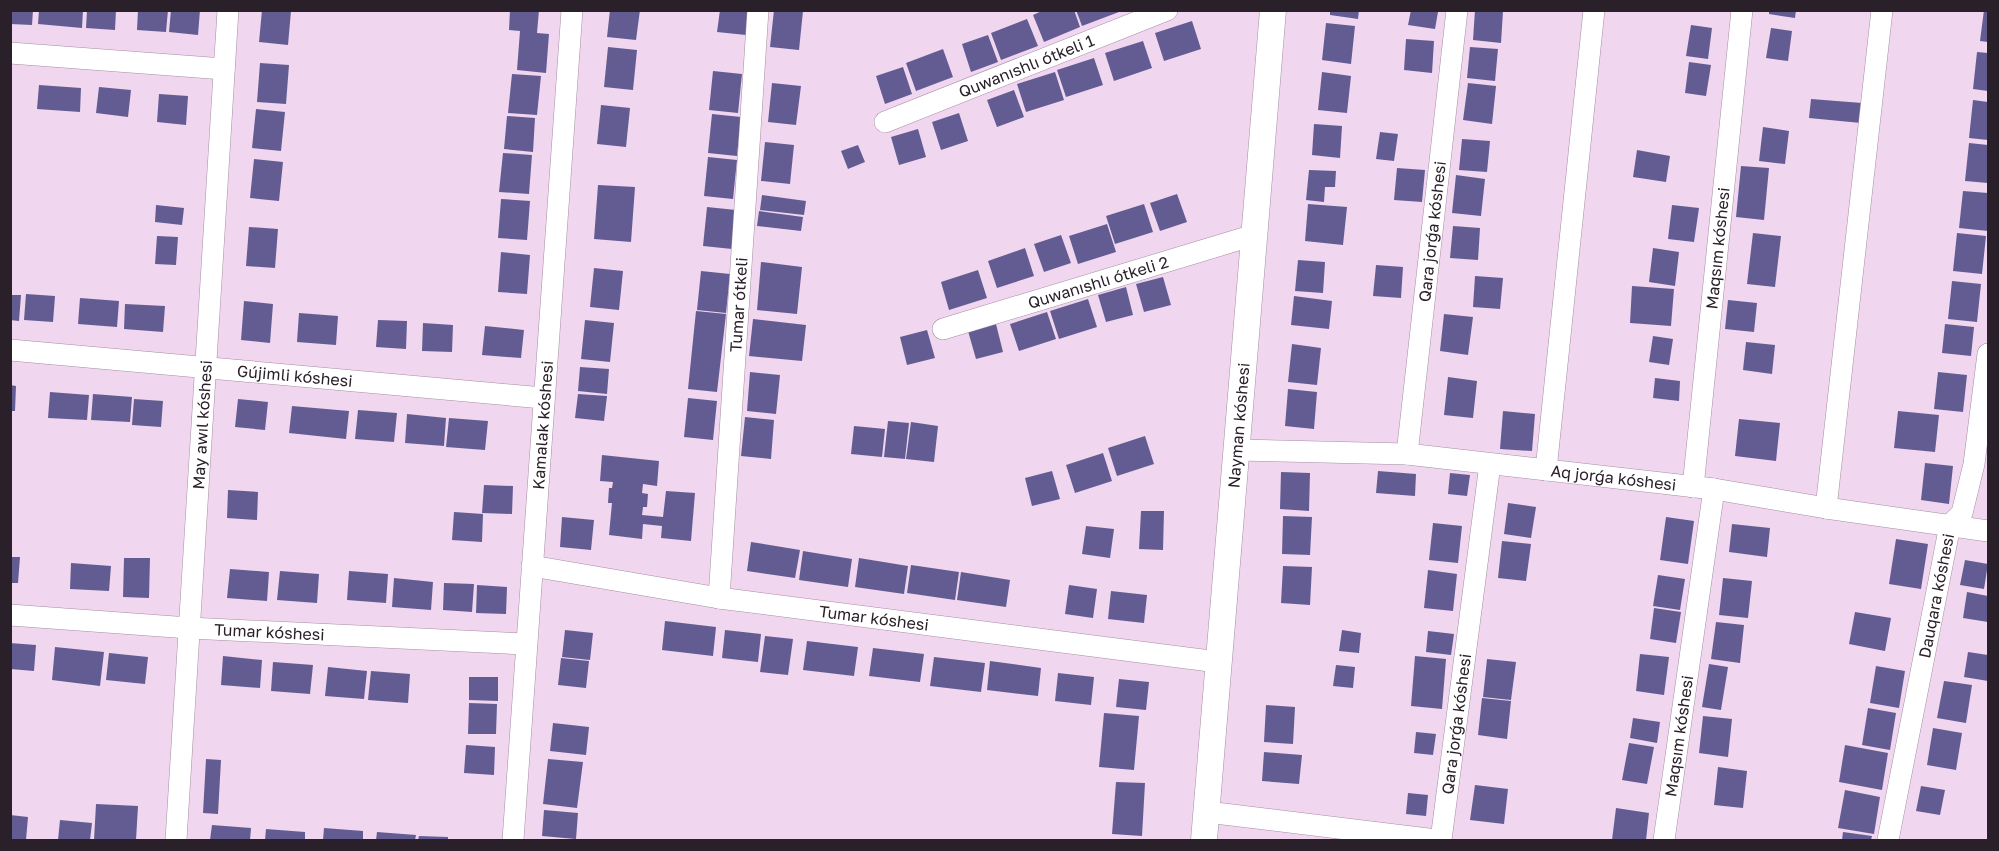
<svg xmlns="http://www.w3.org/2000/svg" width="1999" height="851" font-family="'Golos Text',sans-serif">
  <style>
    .building { fill: #635c93 }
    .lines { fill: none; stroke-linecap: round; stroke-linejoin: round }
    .minor-casing { stroke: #a58da4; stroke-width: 22 }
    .major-casing { stroke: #a58da4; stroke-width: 27 }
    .minor { stroke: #fff; stroke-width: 21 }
    .major { stroke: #fff; stroke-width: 26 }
    .labels { text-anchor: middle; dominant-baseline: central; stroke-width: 6; stroke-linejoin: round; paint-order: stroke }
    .street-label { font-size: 16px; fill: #2a2029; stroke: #f1d6ef }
  </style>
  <rect width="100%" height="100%" fill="#f1d6ef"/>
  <path class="building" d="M10,10h23l-1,15 -22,-1z
    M39,10h44l-1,18 -44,-4z
    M87,10h29l-1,20 -29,-2z
    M138,10h30l-2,22 -29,-2z
    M171,10h29l-2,25 -29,-3z
    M262,10l29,1 -3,34 -29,-3z
    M510,10h29l-2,23 12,1 -3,39 -29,-3 3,-39 -11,-1z
    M610,10h30l-4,30 -29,-3z
    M720,10h29l-3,25 -29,-3z
    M774,10l29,1 -4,39 -29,-3z
    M1044,10h30l6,17 -36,15 -11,-27z
    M1076,10h42l1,2 -37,14z
    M1330,10h29l-1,9 -28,-4z
    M1411,10l27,2 -3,17 -27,-4z
    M1475,10l28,1 -2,32 -28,-3z
    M1769,10h27l-1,8 -26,-4z
    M1984,10h4v32l-8,-1z
    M1027,19l11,27 -37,14 -10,-27z
    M1192,21l9,28 -37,12 -9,-28z
    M1326,23l29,3 -4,38 -29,-4z
    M1691,25l21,3 -4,31 -22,-3z
    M1771,28l21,3 -4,30 -22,-3z
    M988,35l10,27 -27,10 -9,-28z
    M1406,39l28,2 -2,32 -28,-3z
    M1143,41l9,27 -38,13 -9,-28z
    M608,47l29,3 -4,40 -29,-3z
    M1470,47l28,2 -3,32 -28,-3z
    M943,49l10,28 -37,14 -10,-28z
    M1977,52l11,1v38l-15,-2z
    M1094,58l9,27 -37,12 -9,-27z
    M1689,62l22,3 -5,31 -21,-3z
    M260,63l29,2 -3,39 -29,-2z
    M903,67l9,27 -27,10 -9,-28z
    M713,71l29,3 -4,39 -29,-3z
    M1055,72l9,28 -38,12 -9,-28z
    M1322,72l29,4 -4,37 -29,-3z
    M512,74l29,2 -4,39 -29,-2z
    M772,83l29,3 -5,39 -28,-3z
    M1468,83l28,3 -4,38 -29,-4z
    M39,85l42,3 -1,24 -43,-3z
    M99,87l32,3 -3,27 -32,-4z
    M1014,90l10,27 -27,10 -10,-27z
    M159,94l29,2 -2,29 -29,-3z
    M1811,99l51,4 -1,20 -52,-5z
    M1973,100l15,2v38l-19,-2z
    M601,105l29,3 -4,39 -29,-3z
    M256,109l29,3 -4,39 -29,-3z
    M959,113l9,28 -27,9 -9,-28z
    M712,114l29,3 -4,39 -29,-3z
    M507,116l28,2 -2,34 -29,-3z
    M1314,124l28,2 -2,32 -28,-3z
    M1763,127l26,4 -4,33 -26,-3z
    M918,129l8,28 -27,8 -8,-28z
    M1380,132l18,2 -4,27 -18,-2z
    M1462,139l28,2 -3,31 -28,-2z
    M765,142l29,3 -4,39 -29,-3z
    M1969,143l19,2v38l-23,-2z
    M858,145l7,17 -17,7 -7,-18z
    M1637,150l33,6 -4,26 -33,-5z
    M503,153l29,2 -3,39 -30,-2z
    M708,157l29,3 -4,39 -29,-3z
    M254,159l29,3 -4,39 -29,-3z
    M1741,166l28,2 -5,52 -28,-3z
    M1397,168l28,2 -3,32 -28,-2z
    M1309,170l27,1 -1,16h-10l-1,15 -18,-2z
    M1456,175l29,4 -4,37 -29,-3z
    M598,185l37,2 -4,55 -37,-3z
    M1963,191l25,2v38l-29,-3z
    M1177,194l10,28 -27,9 -10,-28z
    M762,195l44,6 -2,14 -44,-5z
    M501,199l29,2 -3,39 -29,-2z
    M1144,204l9,28 -38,12 -9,-28z
    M1308,204l39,3 -4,38 -38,-4z
    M156,205l28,3 -2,17 -27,-3z
    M1672,205l27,3 -5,34 -26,-3z
    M707,207l29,3 -4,39 -29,-3z
    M759,211l44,6 -2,14 -44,-5z
    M1107,224l9,28 -38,12 -9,-28z
    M1453,226l27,2 -2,32 -28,-2z
    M249,227l29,2 -3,39 -29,-2z
    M1753,233l28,3 -6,51 -28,-3z
    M1957,233l29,3 -4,38 -29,-3z
    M1061,235l10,28 -27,9 -10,-28z
    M157,236l21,1 -2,28 -21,-1z
    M1025,248l9,28 -37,12 -9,-27z
    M1653,248l26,4 -4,34 -26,-4z
    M501,252l29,3 -3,39 -29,-2z
    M1298,260l27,2 -2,31 -28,-2z
    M761,262l41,5 -5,47 -40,-4z
    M1376,265l27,2 -2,31 -28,-2z
    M594,268l29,3 -4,39 -29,-3z
    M978,270l9,28 -38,12 -8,-28z
    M701,271l29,3 -4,39 -29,-3z
    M1475,276l28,2 -3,31 -27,-2z
    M1163,277l8,28 -27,7 -8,-28z
    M1952,281l29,3 -4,38 -29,-3z
    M1632,286l42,3 -3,37 -41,-3z
    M1126,287l7,28 -27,7 -8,-27z
    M26,294l29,2 -2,26 -29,-2z
    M10,295h11l-2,26 -9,-1z
    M1294,296l38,5 -3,28 -38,-4z
    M80,298l39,3 -2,26 -39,-3z
    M1088,299l9,28 -38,12 -9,-28z
    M1728,300l29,3 -3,29 -29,-3z
    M244,301l29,3 -3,39 -29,-3z
    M125,304l40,2 -2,26 -39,-3z
    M696,311l30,3 -9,78 -29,-3z
    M1047,312l9,27 -37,12 -9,-27z
    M299,313l39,3 -2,29 -39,-3z
    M1444,314l29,3 -5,38 -28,-4z
    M753,319l53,6 -4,36 -53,-5z
    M378,320l29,1 -1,28 -30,-2z
    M585,320l29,3 -4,39 -29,-3z
    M423,323l30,2 -1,27 -30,-1z
    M996,324l7,28 -27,7 -8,-28z
    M1945,324l29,3 -3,29 -29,-3z
    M485,326l39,4 -3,28 -39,-3z
    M927,330l8,28 -28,7 -7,-28z
    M1653,336l20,3 -4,26 -20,-3z
    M1746,342l29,3 -3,29 -29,-4z
    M1292,344l29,4 -4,37 -29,-3z
    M580,367l29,2 -2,25 -29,-3z
    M750,372l30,3 -4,39 -29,-3z
    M1938,372l29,3 -4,37 -29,-3z
    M1448,377l29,4 -4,37 -29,-3z
    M1655,378l25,3 -1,20 -26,-3z
    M10,385l6,1 -1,25h-5z
    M1288,389l29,3 -3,37 -29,-3z
    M50,392l39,3 -2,25 -39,-2z
    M93,394l39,3 -2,25 -39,-2z
    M578,394l29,2 -3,25 -29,-3z
    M688,398l29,3 -4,39 -29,-3z
    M134,399l29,2 -2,26 -29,-2z
    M238,399l30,3 -3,28 -30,-3z
    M292,406l57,5 -3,28 -57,-6z
    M358,410l39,3 -3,29 -39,-3z
    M1503,411l32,3 -3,37 -32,-2z
    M1898,411l41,4 -4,37 -41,-4z
    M407,414l39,4 -2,28 -39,-3z
    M745,417l29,3 -3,39 -30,-3z
    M449,418l39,3 -3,29 -39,-3z
    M1739,419l41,4 -4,38 -41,-5z
    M888,421l21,2 -4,36 -21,-2z
    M911,422l27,4 -4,36 -28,-3z
    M854,426l31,3 -3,28 -31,-3z
    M1145,436l9,28 -37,12 -9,-28z
    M1103,453l9,28 -37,12 -9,-28z
    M602,455l57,6 -2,25 -14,-2 -1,9 6,1 -1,13h-4l-1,8 21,2 3,-26 29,2 -4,48 -30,-3 1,-12 -19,-2 -1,15 -33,-4 3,-32h-4l1,-15h3l1,-6 -13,-1z
    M1925,463l28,3 -4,38 -28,-4z
    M1052,471l8,28 -28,7 -7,-28z
    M1378,471l38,3 -1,22 -39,-3z
    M1281,472l29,1 -1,38 -29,-2z
    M1450,473l20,2 -3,21 -19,-2z
    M484,485l29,1 -1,28 -30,-1z
    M228,490l30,2 -1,28 -30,-2z
    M1508,503l28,4 -5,31 -27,-4z
    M1141,511h23l-1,39 -24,-1z
    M454,512l29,2 -1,28 -30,-2z
    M1283,516l29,1 -2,38 -28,-1z
    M562,517l32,3 -3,30 -31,-3z
    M1666,517l28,4 -6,43 -28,-4z
    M1433,523l29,3 -4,37 -29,-3z
    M1732,524l38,4 -3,29 -38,-5z
    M1086,526l28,3 -4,29 -28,-4z
    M1896,539l32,5 -7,45 -32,-5z
    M1502,541l29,3 -5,37 -28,-3z
    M751,542l49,8 -5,28 -48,-7z
    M803,551l49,8 -4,28 -49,-7z
    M10,557h10l-2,26h-8z
    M124,558h26l-1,40 -26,-1z
    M859,558l49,8 -4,28 -49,-7z
    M1965,560l23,4 -4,25 -24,-4z
    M71,563l40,3 -2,25 -39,-2z
    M911,565l48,7 -4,28 -48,-7z
    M1283,566l29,1 -2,38 -29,-2z
    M230,569l39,3 -2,29 -40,-3z
    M1428,570l29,4 -4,37 -29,-3z
    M280,571l39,3 -2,29 -40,-3z
    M349,571l39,3 -2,29 -39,-3z
    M961,572l49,8 -4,27 -49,-7z
    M1658,575l27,4 -5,31 -27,-4z
    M394,578l39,4 -2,28 -39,-3z
    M1723,578l29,3 -4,37 -29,-3z
    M444,583l30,1 -2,28 -29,-2z
    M477,585l30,2 -1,27 -30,-1z
    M1069,585l28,4 -4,29 -28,-4z
    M1111,591l36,4 -3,28 -36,-4z
    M1967,592l21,4v26l-25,-4z
    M1654,608l27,4 -5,31 -26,-4z
    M1855,612l36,6 -6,33 -36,-7z
    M665,621l51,6 -3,29 -51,-6z
    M1716,622l28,3 -4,38 -29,-4z
    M565,630l28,3 -3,27 -28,-3z
    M725,630l36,4 -3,28 -36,-4z
    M1342,630l19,3 -2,20 -20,-2z
    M1428,631l26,3 -3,21 -25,-3z
    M765,636l28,3 -5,36 -28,-3z
    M807,641l51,6 -4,29 -51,-6z
    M10,643l26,2 -2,26 -24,-2z
    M55,647l49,5 -4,34 -48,-6z
    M873,648l51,6 -4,28 -51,-6z
    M1968,652l20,3v26l-24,-4z
    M109,653l39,4 -3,27 -39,-4z
    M1640,654l29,3 -5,38 -28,-4z
    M223,656l39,4 -2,28 -39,-3z
    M1415,656l31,3 -4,50 -31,-3z
    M934,657l51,6 -4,29 -51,-6z
    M561,658l28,3 -3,27 -28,-3z
    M1487,659l29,3 -5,38 -28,-3z
    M990,661l51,7 -3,28 -51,-6z
    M273,662l40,3 -3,29 -39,-3z
    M1709,664l19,3 -7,43 -19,-3z
    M1336,665l19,2 -2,21 -20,-2z
    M1876,666l29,5 -6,37 -29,-5z
    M328,667l39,4 -3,28 -39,-3z
    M371,671l39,3 -2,29 -40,-3z
    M1058,673l36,4 -3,28 -36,-4z
    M469,677h29v24l-29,-1z
    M1119,679l30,3 -3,28 -30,-3z
    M1944,681l28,4 -6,38 -29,-5z
    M1482,698l29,3 -4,38 -29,-4z
    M469,703l28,1 -1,30h-28z
    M1266,705l29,2 -2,37 -29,-2z
    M1868,708l28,5 -6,37 -28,-5z
    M1104,713l35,3 -5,54 -35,-3z
    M1703,716l29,3 -4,38 -29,-4z
    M1633,718l27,4 -3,21 -27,-5z
    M553,723l36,4 -3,28 -36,-4z
    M1933,728l29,5 -6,37 -29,-5z
    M1416,732l20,2 -3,21 -19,-2z
    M1629,743l25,4 -7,37 -25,-4z
    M466,745l29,2 -1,28 -30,-2z
    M1845,745l43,8 -6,37 -43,-8z
    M1264,752l38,3 -3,29 -37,-3z
    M206,759l15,1 -3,54 -15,-1z
    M548,759l35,3 -6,46 -34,-4z
    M1718,767l29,4 -4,37 -29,-3z
    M1116,782l29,1 -3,53 -30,-2z
    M1475,785l33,4 -4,35 -34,-4z
    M1921,786l24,4 -5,25 -24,-4z
    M1845,790l35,7 -6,37 -36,-6z
    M1408,793l20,2 -2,21 -20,-2z
    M96,804l42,2 -2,34h-42z
    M1616,808l33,5 -3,27h-34z
    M544,810l34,3 -2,26 -34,-3z
    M10,815l18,2 -2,23h-16z
    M60,820l32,3 -2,17h-32z
    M212,825l39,3 -1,12h-40z
    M324,828l39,3v9h-40z
    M266,829l39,3v8h-40z
    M377,832l39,3 -1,5h-39z
    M1843,832l29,4 -1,4h-29z
    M419,836l29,1v3h-30z"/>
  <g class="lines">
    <defs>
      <g id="minor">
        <path d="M10,53l214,16"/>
        <path id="s1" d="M885,122l282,-112"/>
        <path id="s2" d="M943,329l311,-94"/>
        <path id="s3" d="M10,350l533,48"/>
        <path id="s4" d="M1237,450l170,4 307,35 112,19 162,23"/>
        <path id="s5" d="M1407,454l50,-444"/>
        <path d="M1546,470l48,-460"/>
        <path id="s6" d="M1693,487l49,-477"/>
        <path d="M1826,508l56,-498"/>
        <path id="s7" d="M532,566l187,32 499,64"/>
        <path id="s8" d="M719,598l39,-588"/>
        <path id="s9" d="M10,615l179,13 337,16"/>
        <path d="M1207,812l229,28"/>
        <path id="s10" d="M176,840l52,-830"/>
        <path id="s11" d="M513,840l59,-830"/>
        <path id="s12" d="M1441,840l49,-376"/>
        <path id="s13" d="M1664,840l50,-351"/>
        <path id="s14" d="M1888,840l62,-315 12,-12 12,-49 14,-110"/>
      </g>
      <g id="major">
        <path id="s15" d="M1204,840l69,-830"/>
      </g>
    </defs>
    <use href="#minor" class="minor-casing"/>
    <use href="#major" class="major-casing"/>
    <use href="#minor" class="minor"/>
    <use href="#major" class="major"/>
  </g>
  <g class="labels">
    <g class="street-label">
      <text stroke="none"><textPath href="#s1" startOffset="152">Quwanıshlı ótkeli 1</textPath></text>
      <text stroke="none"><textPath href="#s5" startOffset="224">Qara jorǵa kóshesi</textPath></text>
      <text stroke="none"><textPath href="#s6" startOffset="240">Maqsım kóshesi</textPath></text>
      <text stroke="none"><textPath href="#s2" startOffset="162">Quwanıshlı ótkeli 2</textPath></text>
      <text stroke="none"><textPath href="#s8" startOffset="294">Tumar ótkeli</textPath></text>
      <text stroke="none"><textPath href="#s3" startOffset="286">Gújimli kóshesi</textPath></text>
      <text stroke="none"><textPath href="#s11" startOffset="416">Kamalak kóshesi</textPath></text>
      <text stroke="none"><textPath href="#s10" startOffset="416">May awıl kóshesi</textPath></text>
      <text stroke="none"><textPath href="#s15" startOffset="416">Nayman kóshesi</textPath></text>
      <text stroke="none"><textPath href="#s4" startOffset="378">Aq jorǵa kóshesi</textPath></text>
      <text stroke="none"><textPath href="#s14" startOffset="249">Dauqara kóshesi</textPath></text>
      <text stroke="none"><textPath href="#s7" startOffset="346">Tumar kóshesi</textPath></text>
      <text stroke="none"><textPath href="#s9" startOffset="260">Tumar kóshesi</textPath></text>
      <text stroke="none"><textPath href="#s12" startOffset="117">Qara jorǵa kóshesi</textPath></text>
      <text stroke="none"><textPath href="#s13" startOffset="105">Maqsım kóshesi</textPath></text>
    </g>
  </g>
  <rect width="1999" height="851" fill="none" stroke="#2a2029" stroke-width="24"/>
</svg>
